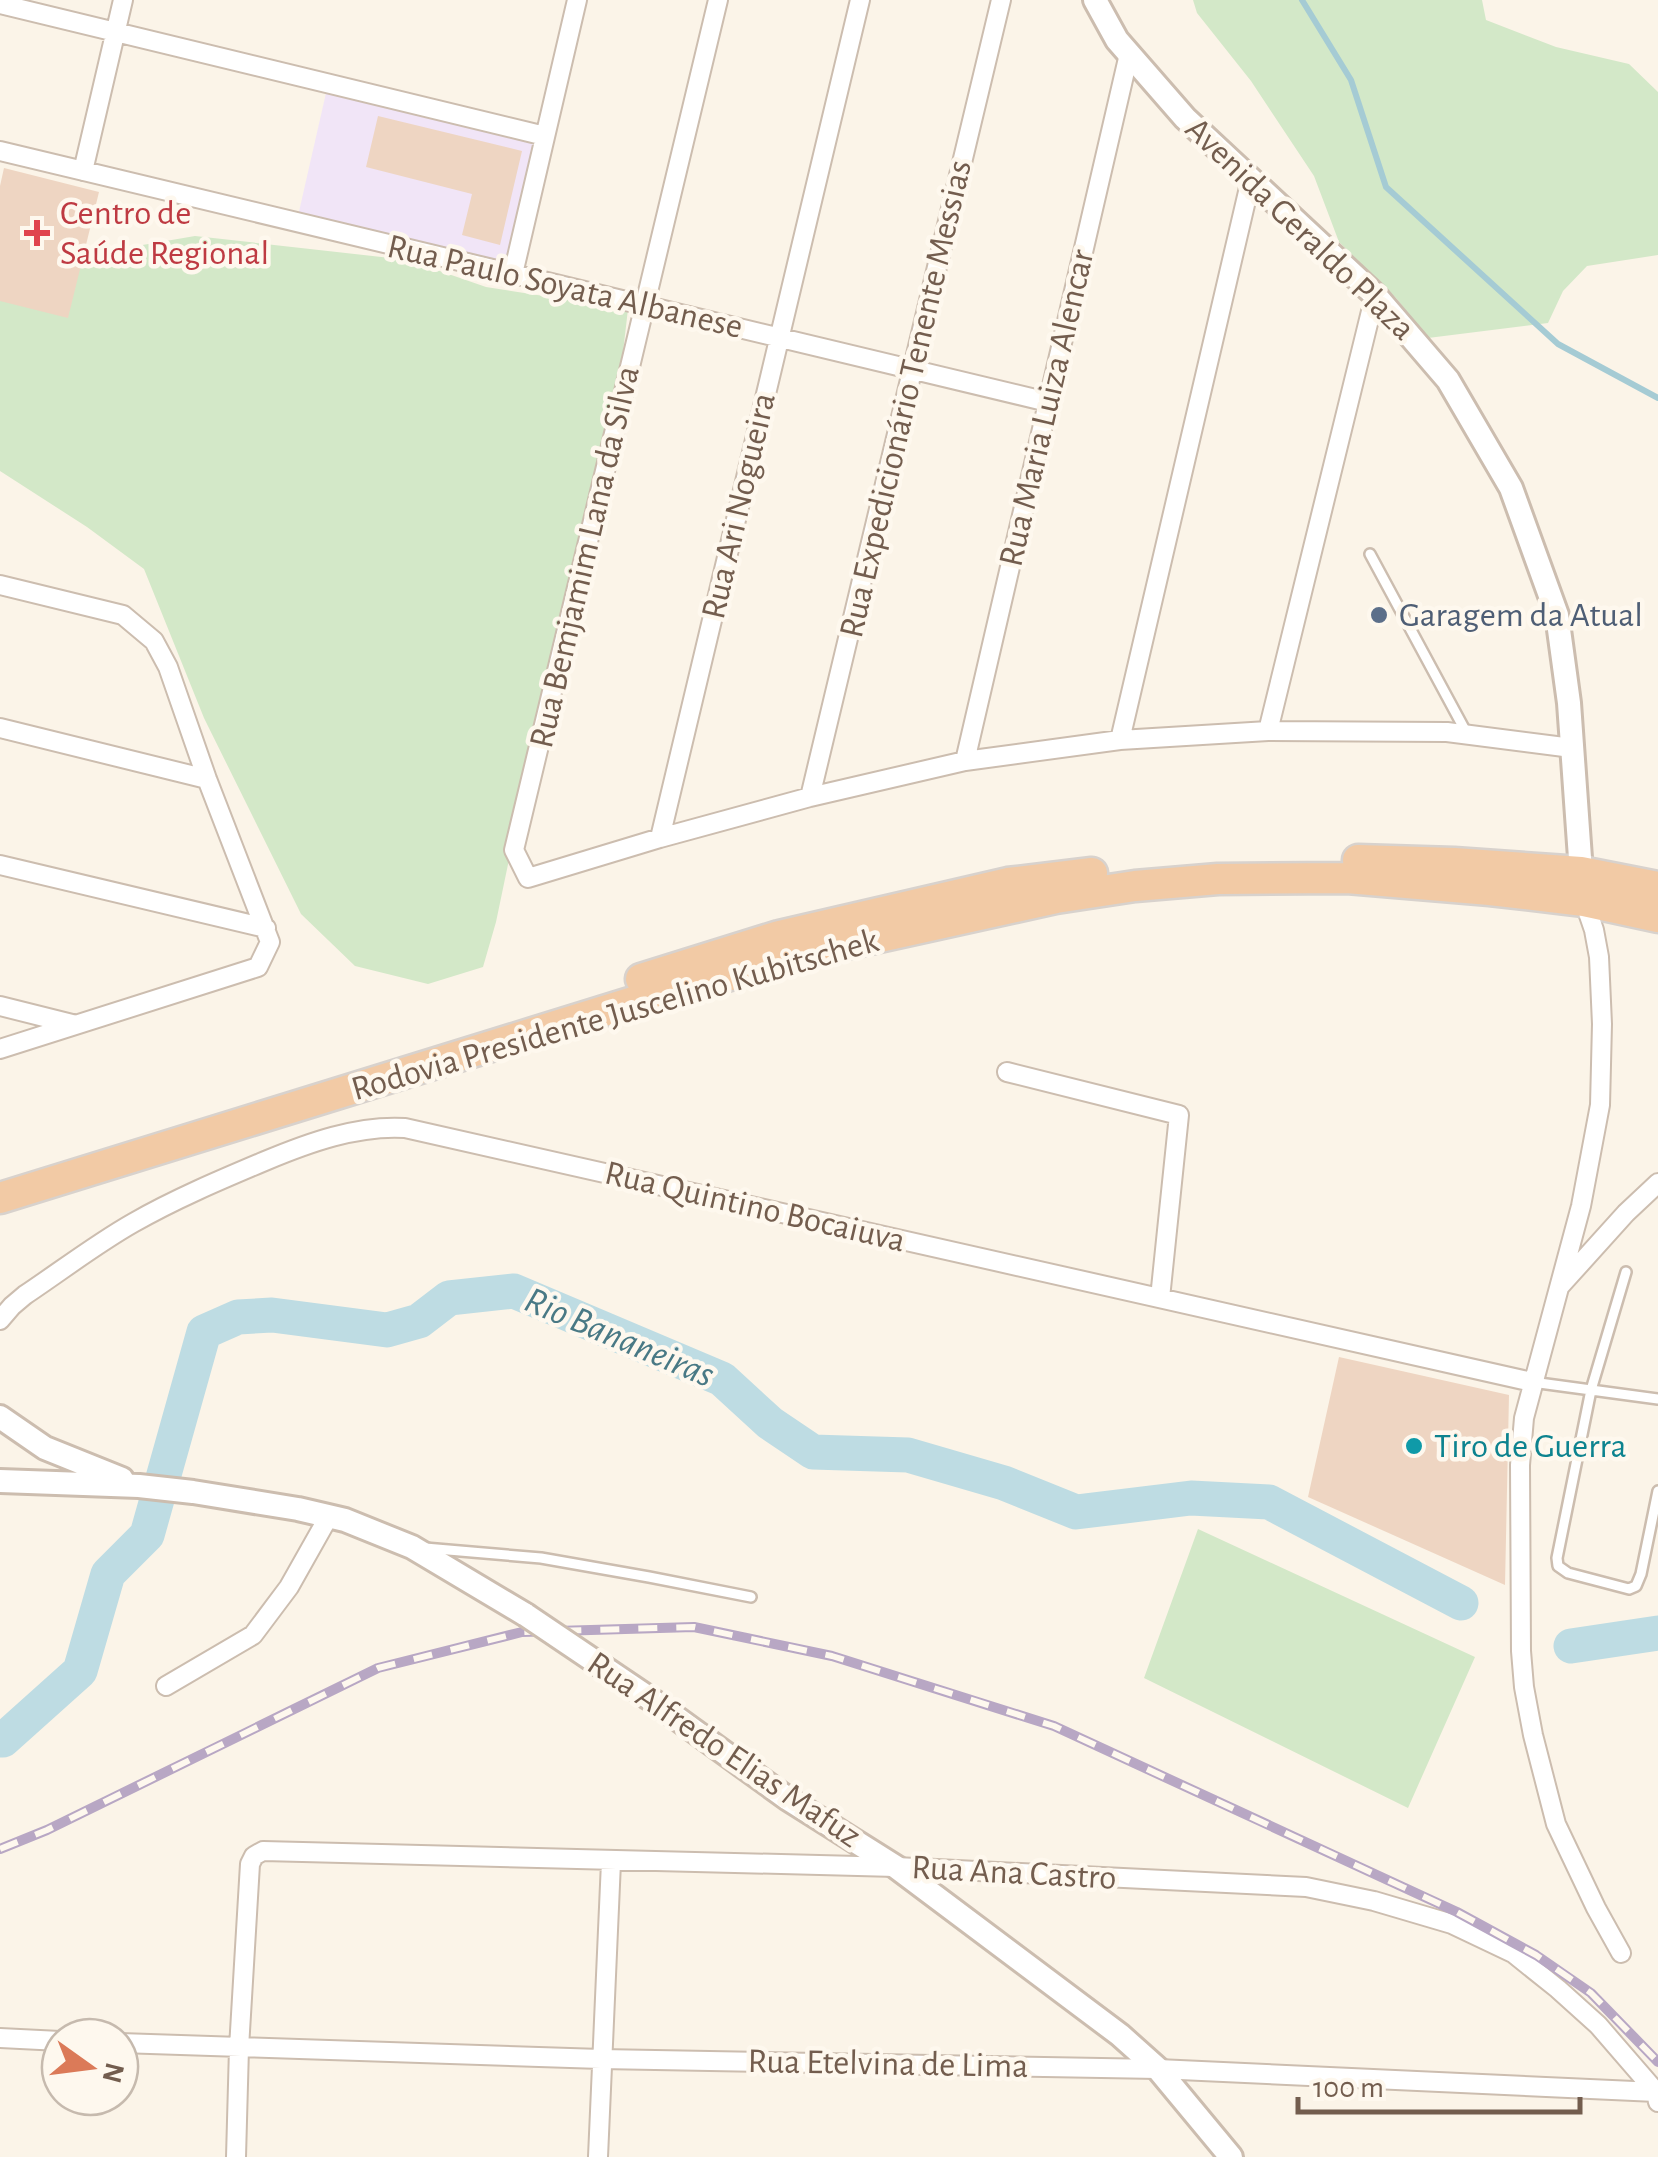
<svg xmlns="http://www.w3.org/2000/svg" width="1658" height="2157" font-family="'Alegreya Sans',sans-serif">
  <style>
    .education { fill: #f1e5f7 }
    .green { fill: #d3e8c8 }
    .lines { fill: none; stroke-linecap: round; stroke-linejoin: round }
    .stream { stroke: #a5cbd4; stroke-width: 6 }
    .river { stroke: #bedce3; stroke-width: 35 }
    .building { fill: #eed5c2 }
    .service-casing { stroke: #ccbdaf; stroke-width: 14 }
    .minor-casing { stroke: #ccbdaf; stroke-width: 22 }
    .tertiary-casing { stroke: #ccbdaf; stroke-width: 28 }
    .trunk-casing { stroke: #d8d2cd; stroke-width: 35 }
    .service { stroke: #fff; stroke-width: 9 }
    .minor { stroke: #fff; stroke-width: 18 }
    .tertiary { stroke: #fff; stroke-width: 22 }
    .trunk { stroke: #f2caa5; stroke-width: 30 }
    .rail-casing { stroke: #b8a7c4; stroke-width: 10 }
    .rail { stroke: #fef8ee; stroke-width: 6; stroke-dasharray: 19; stroke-linecap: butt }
    .tertiary-bridge-casing { stroke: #ccbdaf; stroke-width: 28; stroke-linecap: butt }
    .tertiary-bridge { stroke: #fff; stroke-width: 22 }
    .health-dot { fill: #e0444e; stroke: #fef8ee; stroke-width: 4 }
    .service-dot { fill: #5c6f8a; stroke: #fef8ee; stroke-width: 4 }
    .culture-dot { fill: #0f9aa8; stroke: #fef8ee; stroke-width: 4 }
    .labels { text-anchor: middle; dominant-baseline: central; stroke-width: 9; stroke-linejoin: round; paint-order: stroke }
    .health-label { font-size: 35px; fill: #be3a42; stroke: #fef8ee; text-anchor: start }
    .street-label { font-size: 35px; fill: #735d4e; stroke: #fef8ee }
    .service-label { font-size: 35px; fill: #4e5e75; stroke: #fef8ee; text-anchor: start }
    .culture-label { font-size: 35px; fill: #0d838f; stroke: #fef8ee; text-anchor: start }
    .water-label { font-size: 38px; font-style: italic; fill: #497985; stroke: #fef8ee }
  </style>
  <rect width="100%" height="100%" fill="#fbf4e8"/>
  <path class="education" d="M326,93l208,47 -28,123 -208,-47z"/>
  <path class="green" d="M1193,0h289l4,20 70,27 73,17 29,28v163l-71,11 -24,25 -15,32 -120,15 -32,-40 -57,-56 -25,-66 -63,-95 -54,-68z
    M195,236l213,24 78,27 142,22 -8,69 -15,67 -43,160 -66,317 -13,45 -55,17 -73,-18 -54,-52 -97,-196 -60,-149 -57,-42 -87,-56v-190l46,-23 79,-10z
    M1198,1529l277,128 -67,151 -264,-130z"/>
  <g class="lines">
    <path class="stream" d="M1302,0l49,80 35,107 172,157 100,54"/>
    <path class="river" d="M1571,1646l87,-13
      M0,1740h3l77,-69 28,-97 39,-39 57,-203 34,-15 34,-2 115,15 32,-9 30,-23 65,-7 208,88 48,44 43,29 95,3 96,28 72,29 115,-14 78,4 192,101"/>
  </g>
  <path class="building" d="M378,116l144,35 -22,94 -38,-10 10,-41 -106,-27z
    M4,168l95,24 -31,126 -68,-17v-115z
    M1339,1357l170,38 -4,190 -197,-88z"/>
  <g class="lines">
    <defs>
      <path id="service" d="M1370,554l96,178
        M1626,1272l-35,118 -34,168 1,8 10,7 61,16 7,-3 5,-12 17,-83
        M1532,1382l126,17
        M425,1548l116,10 108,19 102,20"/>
      <path id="minor" d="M718,0l-204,850 14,28 132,-40 150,-41 155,-36 155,-21 148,-9 179,1 125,16
        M0,4l545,132
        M0,151l1048,251
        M83,171l40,-171
        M513,274l64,-274
        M0,585l123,30 31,26 14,26 39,112 63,163 -12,25 -258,82
        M0,728l207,51
        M1268,731l107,-436
        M1120,740l131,-561
        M965,761l164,-707
        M810,797l191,-797
        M660,838l200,-838
        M0,865l266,63
        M1584,901l10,29 5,27 3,67 -2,81 -19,101 -57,212 -4,47 1,186 3,36 9,48 23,89 40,84 25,45
        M0,1006l72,18
        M1007,1072l172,43 -19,183
        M1561,1285l65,-72 32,-30
        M0,1320l12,-14 13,-11c36,-24 71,-51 108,-72 42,-24 87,-43 132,-62 43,-18 92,-36 140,-33l1127,254
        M166,1686l87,-51 36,-48 40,-71
        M0,2038l60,3
        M120,2043l481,16 557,10 498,23
        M236,2157l3,-109 11,-184 4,-8 9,-5 633,16 410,20 68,14 78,23 61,29 45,36 40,36 58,67 2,10
        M598,2157l13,-295"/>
      <path id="tertiary" d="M1095,0l22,40 68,78 190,177 73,85 63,108 46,127 12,88 12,169
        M0,1417l45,31 77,31
        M0,1481l139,5 54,6 105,17 47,11 67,27 114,68
        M649,1698l139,101 108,68 224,168 38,34 73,88"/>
      <path id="trunk" d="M1358,860l96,3 127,9 77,15
        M641,979l138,-43 229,-53 84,-10
        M0,1198l633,-196 183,-51 240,-53 79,-12 83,-7 129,-1 143,12 94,11 74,16"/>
    </defs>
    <use href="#service" class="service-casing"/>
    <use href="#minor" class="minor-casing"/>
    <use href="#tertiary" class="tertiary-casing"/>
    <use href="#trunk" class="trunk-casing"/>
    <use href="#service" class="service"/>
    <use href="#minor" class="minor"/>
    <use href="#tertiary" class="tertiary"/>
    <use href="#trunk" class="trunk"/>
    <defs>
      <path id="rail" d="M0,1849l47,-19 331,-162 144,-36 172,-5 138,29 222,70 403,186 79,43 55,38 67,69"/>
    </defs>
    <use href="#rail" class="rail-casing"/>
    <use href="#rail" class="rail"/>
    <defs>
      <path id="tertiary-bridge" d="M526,1615l123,83"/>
    </defs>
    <use href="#tertiary-bridge" class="tertiary-bridge-casing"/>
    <use href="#tertiary-bridge" class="tertiary-bridge"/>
  </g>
  <path class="health-dot" d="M32 218h10v10h10v10h-10v10h-10v-10h-10v-10h10z"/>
  <circle class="service-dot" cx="1379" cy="615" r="10"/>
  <circle class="culture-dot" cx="1414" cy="1446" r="10"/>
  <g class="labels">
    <g class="health-label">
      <text x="60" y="213">Centro de<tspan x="60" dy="40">Saúde Regional</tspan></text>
    </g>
    <g class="street-label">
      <text transform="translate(1300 229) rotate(44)">Avenida Geraldo Plaza</text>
      <text transform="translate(565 287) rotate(13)">Rua Paulo Soyata Albanese</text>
      <text transform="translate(906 399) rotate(-77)">Rua Expedicionário Tenente Messias</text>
      <text transform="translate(1047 408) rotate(-77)">Rua Maria Luiza Alencar</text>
      <text transform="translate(739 506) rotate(-77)">Rua Ari Nogueira</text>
      <text transform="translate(585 557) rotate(-77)">Rua Bemjamim Lana da Silva</text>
      <text transform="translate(615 1015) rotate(-16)">Rodovia Presidente Juscelino Kubitschek</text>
      <text transform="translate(755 1207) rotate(13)">Rua Quintino Bocaiuva</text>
      <text transform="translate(724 1750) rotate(34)">Rua Alfredo Elias Mafuz</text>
      <text transform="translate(1014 1873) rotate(3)">Rua Ana Castro</text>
      <text transform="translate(888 2064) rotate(1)">Rua Etelvina de Lima</text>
    </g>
    <g class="service-label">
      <text x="1399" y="615">Garagem da Atual</text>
    </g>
    <g class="culture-label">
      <text x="1434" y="1446">Tiro de Guerra</text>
    </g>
    <g class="water-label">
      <text transform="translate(619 1338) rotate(23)">Rio Bananeiras</text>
    </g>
  </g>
  <g transform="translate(90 2067) rotate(104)"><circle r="48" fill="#fef8ee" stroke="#c6baae" stroke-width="2.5"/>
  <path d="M0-8L18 38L0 25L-18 38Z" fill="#db7a58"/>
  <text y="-15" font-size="28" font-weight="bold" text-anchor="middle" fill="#735d4e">N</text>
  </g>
  <path d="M1298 2097v15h282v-15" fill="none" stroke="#735d4e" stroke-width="5"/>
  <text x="1313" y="2097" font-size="30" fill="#735d4e" stroke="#fef8ee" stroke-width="8" paint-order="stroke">100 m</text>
</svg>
